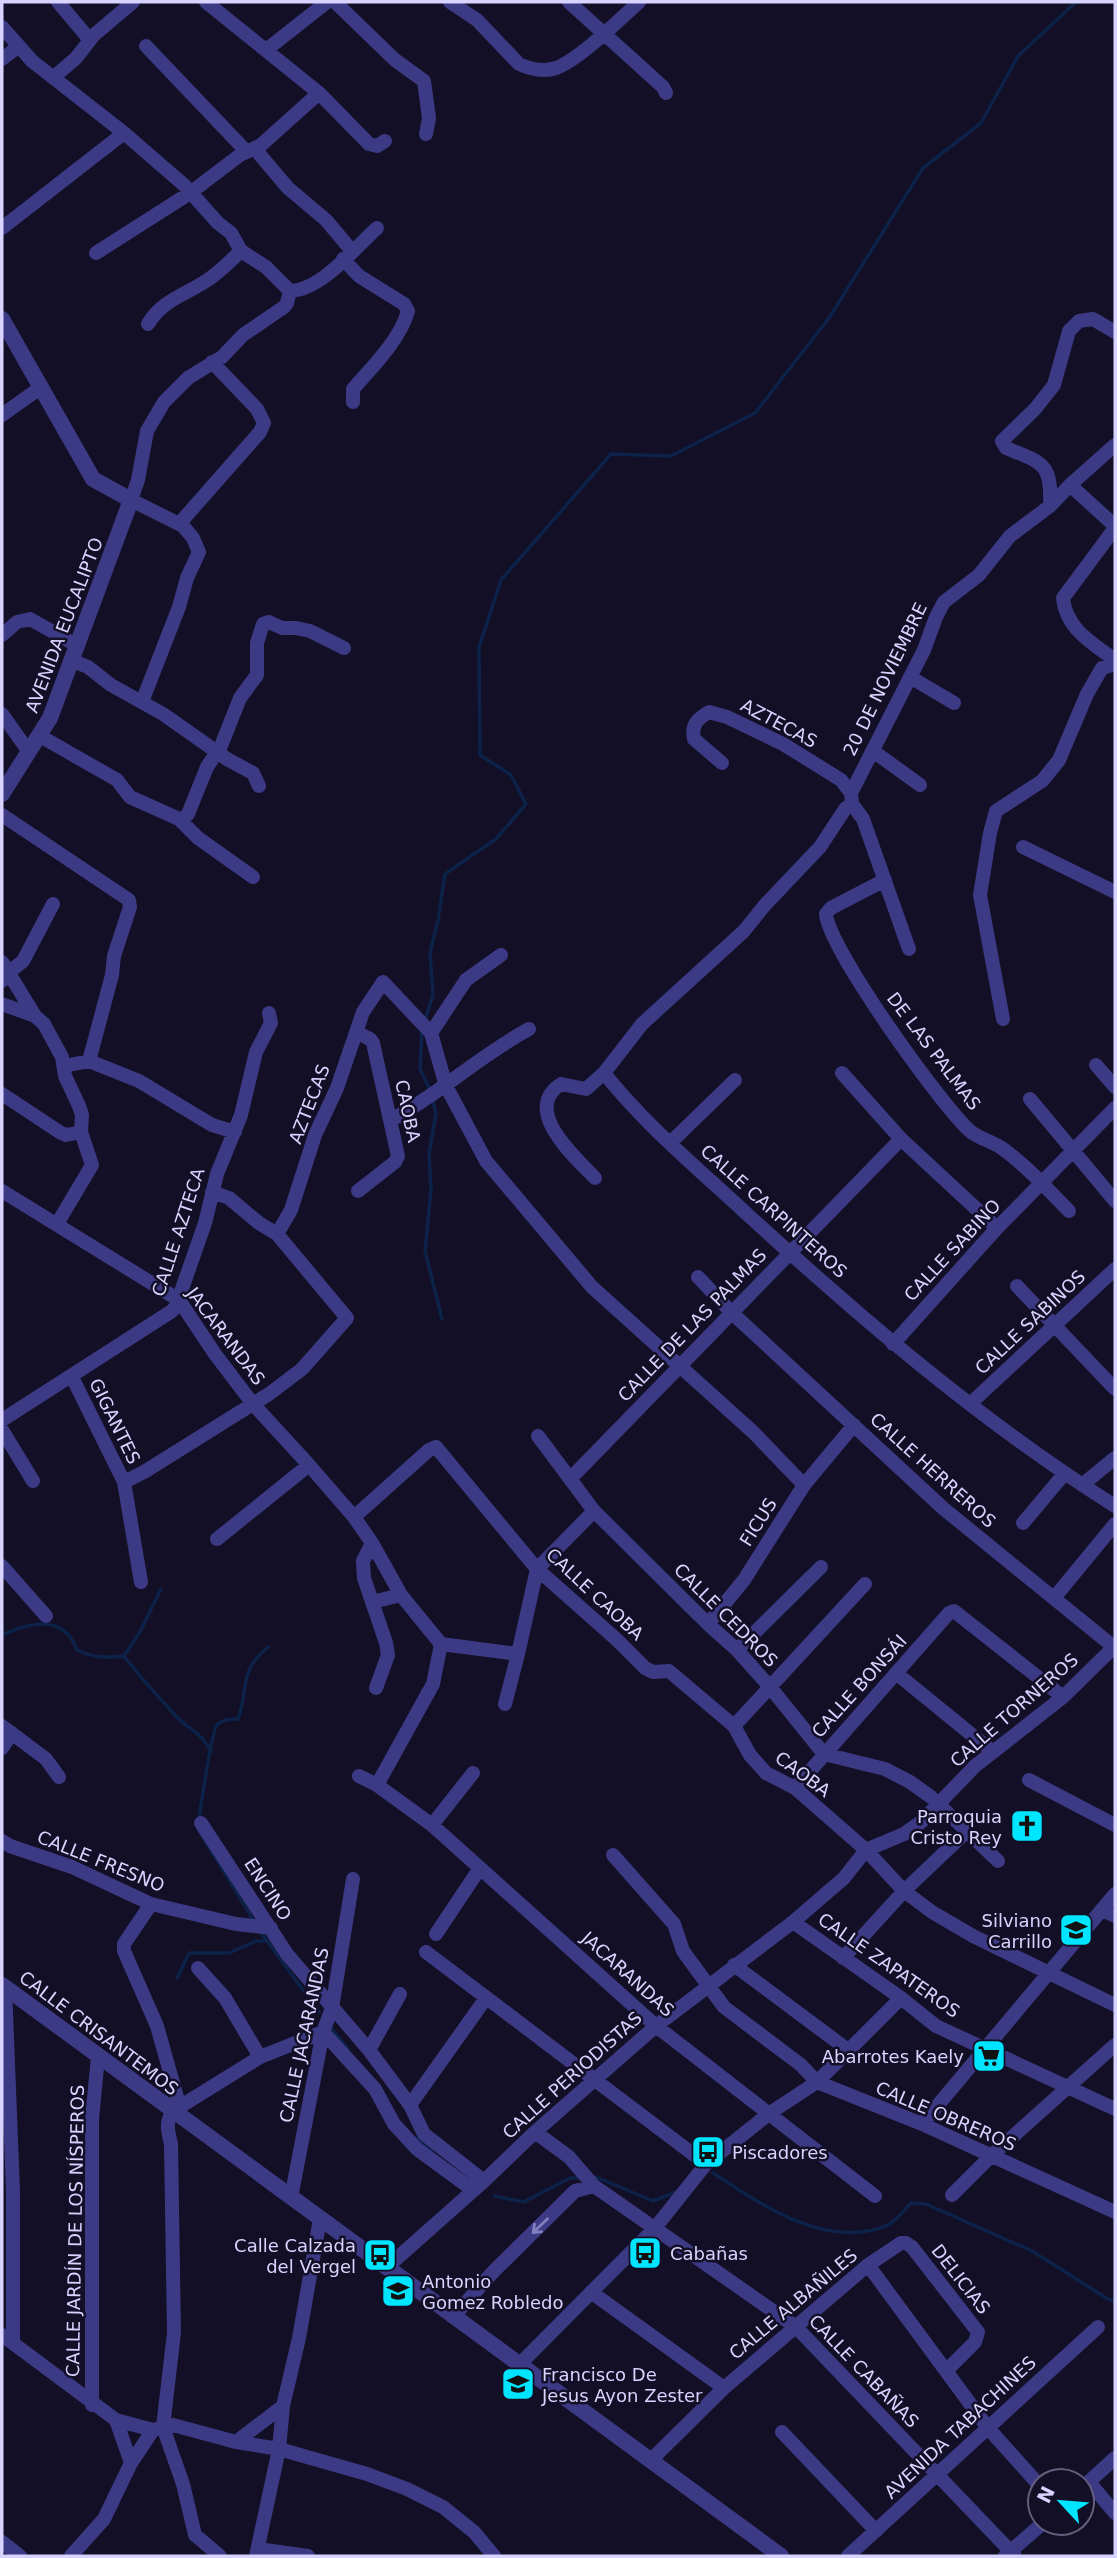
<svg xmlns="http://www.w3.org/2000/svg" width="1117" height="2558" font-family="'DejaVu Sans',sans-serif">
  <style>
    .lines { fill: none; stroke-linecap: round; stroke-linejoin: round }
    .stream { stroke: #0c2248; stroke-width: 3.5 }
    .minor { stroke: #3d3a85; stroke-width: 14 }
    .tertiary { stroke: #3d3a85; stroke-width: 16 }
    .oneway { stroke: #837fbc }
    .labels { text-anchor: middle; dominant-baseline: central; stroke-width: 5; stroke-linejoin: round; paint-order: stroke }
    .street-label { font-size: 18px; fill: #d9d4ff; stroke: #130f26 }
    .poi-label { font-size: 18px; fill: #d9d4ff; stroke: #130f26; text-anchor: end }
  </style>
  <rect width="100%" height="100%" fill="#130f26"/>
  <g class="lines">
    <path class="stream" d="M425,1020l8,-25 -3,-42 8,-33 7,-46 51,-35 30,-35 -15,-29 -31,-20 -1,-108 22,-67 110,-126 60,2 84,-43 74,-95 94,-150 58,-45 37,-67 58,-54
      M422,1030l-2,39 10,21
      M432,1097l4,17 -7,39 2,37 -6,61 17,68
      M2,1635c28,-12 61,-22 75,15 16,8 30,8 47,6 15,20 33,39 50,58 14,16 27,17 37,38
      M124,1656l16,-24 21,-43
      M199,1818c2,-13 13,-88 18,-93 6,-6 14,-6 21,-6 12,-32 -1,-46 30,-72
      M198,1829l56,92
      M262,1934l57,78
      M177,1978l12,-25h40l27,-12h10
      M332,2029l16,20
      M416,2138l16,13
      M713,2173c49,32 114,78 175,52 8,-4 16,-15 23,-22l15,1 106,47 76,48 7,3
      M596,2177l57,24 23,-9
      M495,2196l29,6 46,-24h10"/>
    <path class="minor" d="M58,2l32,38
      M206,2l113,91 50,51 8,2 8,-5
      M335,2l60,58 29,21 5,37 -3,16
      M450,2l27,18 42,44c11,5 25,8 37,4 23,-8 64,-49 83,-66
      M569,2l94,85 3,6
      M2,27l30,34 92,72 60,52 34,38 13,10 10,18 25,16 24,24
      M146,46l100,105
      M266,50l61,-48
      M2,59l16,-12
      M54,77l22,-19 18,-23 39,-33
      M255,149l33,39 38,32 26,31
      M2,228l122,-95
      M96,253l94,-60 50,-38 21,-10 58,-52
      M343,259l16,17 45,28 4,7c-8,29 -36,56 -55,78v13
      M290,291c31,-1 64,-42 87,-63
      M148,324c14,-24 37,-29 58,-43 13,-8 24,-20 35,-30
      M2,415l38,-27
      M1070,485l45,41
      M1050,506c2,-43 -7,-43 -44,-58l-4,-7 33,-32 19,-24 15,-54 10,-10 14,-2 22,13
      M179,524l81,-92 4,-9 -7,-14 -45,-47
      M1115,528l-52,70c3,31 29,45 52,62
      M2,635l15,-13 13,-3 48,27
      M73,661l15,6 23,18 52,29 64,45 26,14 6,13
      M910,677l44,26
      M142,702l37,-95 8,-29 12,-26 -6,-14 -10,-12 -52,-26 7,-20 9,-49 17,-29 24,-24 34,-21 21,-22 41,-28 3,-4 3,-12
      M2,714l27,38
      M40,736l77,44 13,17 49,22 19,19 55,39
      M873,751l47,34
      M722,763l-28,-24c-3,-14 3,-20 15,-27l18,5 56,27 58,36 10,13 1,11 11,15 46,130
      M851,793l73,-143 12,-33 8,-15 35,-27 31,-39 40,-30 20,-21 45,-40
      M852,804l-7,5 -25,38 -56,59 -20,25 -102,93 -38,49c42,53 95,96 144,142 115,105 235,208 367,291
      M2,815l127,85 1,7 -16,49 -2,19 -23,86
      M181,821l7,-7 19,-47 14,-21 19,-48 17,-23v-32l6,-19 6,-2 13,6h14l14,3 34,17
      M1023,847l92,45
      M885,880l-54,28 -5,6c3,35 114,190 144,217 9,8 22,10 33,18 24,17 45,41 66,62
      M2,962l33,54
      M2,981l6,-8 15,-12 30,-57
      M2,1004l33,12 9,8 18,33 3,19 14,30 3,9 -1,17 11,33 -35,59
      M1003,1019l-23,-124 10,-62 6,-22 46,-30 17,-21 28,-66 15,-26 13,-4
      M356,1032l14,7 3,4 25,113 -3,6 -37,29
      M431,1033l35,-53 35,-25
      M1096,1065l19,22
      M64,1066l25,-5 50,20 73,44 23,7
      M842,1073l59,66 96,89
      M2,1094l59,39 5,2 15,-3
      M1030,1099l85,102
      M391,1120c49,-26 89,-65 138,-91
      M670,1143l65,-63
      M595,1178c-20,-21 -74,-68 -34,-94l25,5 18,-16
      M2,1191l177,109 36,54 38,50 56,61 45,52 18,26 29,52 40,49 -8,40 -56,101
      M277,1234l14,-24 24,-75 22,-47 26,-76 20,-30 48,51 15,53 40,75 106,126 161,145 51,53
      M698,1277l34,36 212,196 171,139
      M1017,1286l98,103
      M893,1344l104,-116 118,-120
      M72,1377l52,105 17,100
      M971,1403l144,-134
      M2,1420l170,-109 4,-5 29,-83 12,-49 24,-59 15,-63 15,-29 -2,-10
      M2,1430l31,51
      M538,1436l56,75 114,113 29,26 33,37 54,67 61,15 25,13 21,15 67,64
      M570,1479l331,-340
      M124,1482l20,-10 125,-78 33,-25 45,-51 -70,-84 -18,-11 -30,-25 -17,-6
      M1082,1485l33,-27
      M354,1517l75,-67 7,-3 101,122 79,70 29,29 8,4 16,-1 65,55 16,29 16,18 29,15 71,62 38,41 28,21 41,24 142,69
      M1023,1523l42,-50
      M217,1539l92,-74
      M372,1543l-9,18 1,17 22,65 2,12 -12,33
      M2,1566l44,50
      M537,1569l57,-58
      M1054,1598l61,-74
      M372,1602l29,-7
      M708,1624l36,-44 60,-95 50,-60
      M441,1644l77,10 19,-85
      M737,1650l84,-83
      M896,1673l97,79
      M505,1704l13,-50
      M2,1726l44,33 13,18
      M734,1726l131,-142
      M2,1748l10,-15
      M359,1776l18,9 55,40 224,201 219,170
      M1029,1780l86,45
      M795,1788l154,-175 5,-2 109,86
      M201,1823l86,131 82,96 41,55 14,29 60,47
      M432,1825l41,-52
      M2,1841l8,5 62,21 79,37 85,20 35,4
      M613,1855l61,69 9,27 41,56 77,58 16,17 105,42 193,88
      M151,1904l-27,40v7l33,75 23,82
      M1102,1910l13,6
      M793,1922l108,76 35,28 179,83
      M436,1934l44,-66
      M426,1952l280,212
      M843,1958l61,-67 62,-59
      M734,1965l114,85
      M198,1968l27,30 35,59
      M5,1987l8,204v151
      M369,2050l31,-56
      M410,2105l76,-107
      M922,2124l193,-230
      M535,2132l34,25 25,29 202,141 219,229
      M952,2195l39,-39 124,-111
      M291,2198l32,-166 9,-24 21,-129
      M868,2265l120,163 52,58
      M386,2268l98,-87 51,-49 121,-106 137,-104 51,-44 22,-28 38,-16 17,-12 54,-56 88,-69 52,-51
      M591,2292l133,96
      M453,2317l40,-45 82,-81 19,-5
      M2,2335l114,85 37,10 20,-5 63,17 43,7 88,25 40,15 36,18 31,25 20,24
      M519,2365l136,-137 51,-64 64,-51 47,-31 84,-84
      M92,2405v-286l6,-62
      M116,2420l15,43
      M782,2432l94,99
      M236,2442l47,-36
      M650,2461l74,-73 144,-123 33,-22h5l6,4 66,85 -3,10 -29,29
      M1089,2482l26,31
      M1082,2488l33,-30
      M2,2542l18,14
      M258,2549l50,7
      M71,2556l33,-37 27,-56 22,-33
      M220,2556l-25,-21 -12,-51 -20,-57 11,-94 -3,-189c-3,-13 -6,-21 2,-33l87,-54 63,-25 52,57 19,35 23,25 56,41
      M256,2556l23,-107 4,-43 16,-68 21,-119
      M848,2556l250,-229
      M1005,2556l38,-33"/>
    <path class="tertiary" d="M2,319l91,160 38,21 -81,218 -48,76
      M2,1985l779,571"/>
  </g>
  <defs><path id="oneway-shaft" d="M-6 0H5M1.5-3L5.5 0L1.5 3" fill="none" stroke-width="1.6" stroke-linecap="round" stroke-linejoin="round" transform="scale(1.75)"/></defs>
  <use class="oneway" href="#oneway-shaft" transform="translate(540 2226) rotate(136)"/>
  <defs>
    <symbol id="church-square" viewBox="-11 -11 22 22"><rect x="-9" y="-9" width="18" height="18" rx="4" fill="#00e5ff" stroke="#130f26"/><path d="M-1.2-6h2.4v3.5h3.3v2.4h-3.3V6h-2.4V-.1h-3.3v-2.4h3.3Z" fill="#111"/></symbol>
    <symbol id="school-square" viewBox="-11 -11 22 22"><rect x="-9" y="-9" width="18" height="18" rx="4" fill="#00e5ff" stroke="#130f26"/><path d="M0-5L7-2L0 1L-7-2ZM-4 1L0 2.5L4 1V4Q0 6-4 4Z" fill="#111"/></symbol>
    <symbol id="supermarket-square" viewBox="-11 -11 22 22"><rect x="-9" y="-9" width="18" height="18" rx="4" fill="#00e5ff" stroke="#130f26"/><path d="M-6-5.5h2.5l.6 2H6L4.5 2H-2.5L-4.4-4H-6ZM-1.5 3.2a1.3 1.3 0 1 0 .1 0ZM3 3.2a1.3 1.3 0 1 0 .1 0Z" fill="#111"/></symbol>
    <symbol id="bus-square" viewBox="-11 -11 22 22"><rect x="-9" y="-9" width="18" height="18" rx="4" fill="#00e5ff" stroke="#130f26"/><path d="M-5-6H5V4H4V6H2V4H-2V6H-4V4H-5ZM-3.5-4V0h7V-4ZM-3.5 1.2v1.5H-2V1.2ZM2 1.2v1.5H3.5V1.2Z" fill="#111"/></symbol>
  </defs>
  <g fill-rule="evenodd">
    <use href="#church-square" x="1008" y="1807" width="38" height="38"/>
    <use href="#school-square" x="1057" y="1911" width="38" height="38"/>
    <use href="#supermarket-square" x="970" y="2037" width="38" height="38"/>
    <use href="#bus-square" x="689" y="2133" width="38" height="38"/>
    <use href="#bus-square" x="626" y="2234" width="38" height="38"/>
    <use href="#bus-square" x="361" y="2236" width="38" height="38"/>
    <use href="#school-square" x="379" y="2272" width="38" height="38"/>
    <use href="#school-square" x="499" y="2365" width="38" height="38"/>
  </g>
  <g class="labels">
    <g class="street-label">
      <text transform="translate(64 625) rotate(-69)">AVENIDA EUCALIPTO</text>
      <text transform="translate(885 679) rotate(-64)">20 DE NOVIEMBRE</text>
      <text transform="translate(779 723) rotate(28)">AZTECAS</text>
      <text transform="translate(934 1051) rotate(53)">DE LAS PALMAS</text>
      <text transform="translate(309 1104) rotate(-69)">AZTECAS</text>
      <text transform="translate(408 1111) rotate(78)">CAOBA</text>
      <text transform="translate(774 1211) rotate(42)">CALLE CARPINTEROS</text>
      <text transform="translate(178 1232) rotate(-72)">CALLE AZTECA</text>
      <text transform="translate(952 1250) rotate(-47)">CALLE SABINO</text>
      <text transform="translate(1030 1322) rotate(-43)">CALLE SABINOS</text>
      <text transform="translate(692 1325) rotate(-46)">CALLE DE LAS PALMAS</text>
      <text transform="translate(226 1336) rotate(53)">JACARANDAS</text>
      <text transform="translate(115 1421) rotate(64)">GIGANTES</text>
      <text transform="translate(933 1470) rotate(42)">CALLE HERREROS</text>
      <text transform="translate(758 1522) rotate(-58)">FICUS</text>
      <text transform="translate(595 1594) rotate(43)">CALLE CAOBA</text>
      <text transform="translate(726 1615) rotate(45)">CALLE CEDROS</text>
      <text transform="translate(859 1686) rotate(-48)">CALLE BONSÁI</text>
      <text transform="translate(1014 1710) rotate(-41)">CALLE TORNEROS</text>
      <text transform="translate(803 1774) rotate(36)">CAOBA</text>
      <text transform="translate(101 1861) rotate(22)">CALLE FRESNO</text>
      <text transform="translate(268 1889) rotate(57)">ENCINO</text>
      <text transform="translate(889 1965) rotate(35)">CALLE ZAPATEROS</text>
      <text transform="translate(628 1974) rotate(42)">JACARANDAS</text>
      <text transform="translate(99 2033) rotate(37)">CALLE CRISANTEMOS</text>
      <text transform="translate(304 2035) rotate(-78)">CALLE JACARANDAS</text>
      <text transform="translate(572 2075) rotate(-42)">CALLE PERIODISTAS</text>
      <text transform="translate(946 2116) rotate(23)">CALLE OBREROS</text>
      <text transform="translate(75 2231) rotate(-89)">CALLE JARDÍN DE LOS NÍSPEROS</text>
      <text transform="translate(961 2279) rotate(52)">DELICIAS</text>
      <text transform="translate(793 2304) rotate(-40)">CALLE ALBAÑILES</text>
      <text transform="translate(864 2371) rotate(46)">CALLE CABAÑAS</text>
      <text transform="translate(960 2427) rotate(-43)">AVENIDA TABACHINES</text>
    </g>
    <g class="poi-label">
      <text x="1002" y="1816">Parroquia<tspan x="1002" dy="21">Cristo Rey</tspan></text>
      <text x="1052" y="1920">Silviano<tspan x="1052" dy="21">Carrillo</tspan></text>
      <text x="964" y="2056">Abarrotes Kaely</text>
      <text x="732" y="2152" text-anchor="start">Piscadores</text>
      <text x="356" y="2245">Calle Calzada<tspan x="356" dy="21">del Vergel</tspan></text>
      <text x="670" y="2253" text-anchor="start">Cabañas</text>
      <text x="422" y="2281" text-anchor="start">Antonio<tspan x="422" dy="21">Gomez Robledo</tspan></text>
      <text x="542" y="2374" text-anchor="start">Francisco De<tspan x="542" dy="21">Jesus Ayon Zester</tspan></text>
    </g>
  </g>
  <rect width="1117" height="2558" fill="none" stroke="#d9d4ff" stroke-width="7"/>
  <g transform="translate(1061 2502) rotate(296)"><circle r="33" fill="#130f26" stroke="#625e7d" stroke-width="2"/>
  <path d="M0-5L12 26L0 18L-12 26Z" fill="#00e5ff"/>
  <text y="-10" font-size="19" font-weight="bold" text-anchor="middle" fill="#d9d4ff">N</text>
  </g>
</svg>
